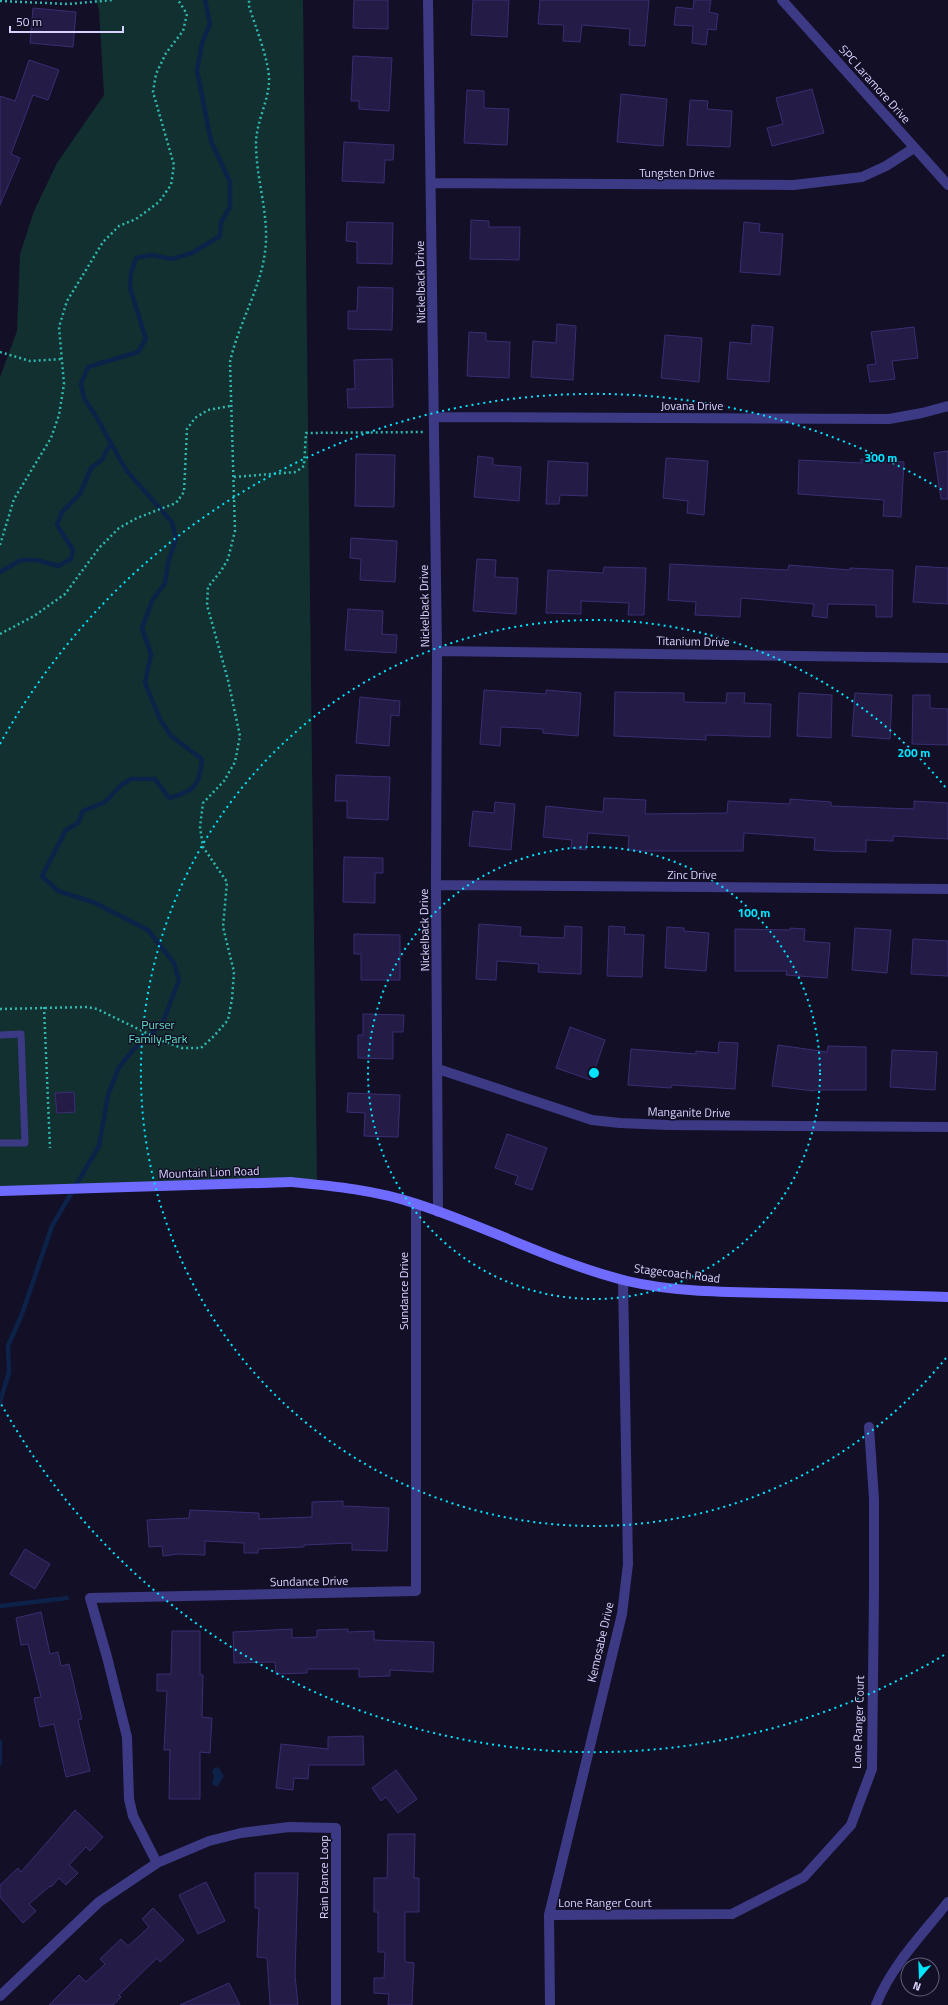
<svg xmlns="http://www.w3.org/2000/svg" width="948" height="2005" font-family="'Titillium Web',sans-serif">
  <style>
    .green { fill: #12302f }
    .water { fill: #0c2248 }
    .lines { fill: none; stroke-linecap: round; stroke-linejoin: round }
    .stream { stroke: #0c2248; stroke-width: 4.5 }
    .building { fill: #241b47; stroke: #3b2d73 }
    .path { stroke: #2fb8b0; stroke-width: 2.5; stroke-dasharray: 2 3; stroke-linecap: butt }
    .lane { stroke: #3d3a85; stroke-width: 7 }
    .street { stroke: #3d3a85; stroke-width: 10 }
    .secondary { stroke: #6f6bff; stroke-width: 10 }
    .ring { fill: none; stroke: #00e5ff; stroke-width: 2; stroke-dasharray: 2 4 }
    .labels { text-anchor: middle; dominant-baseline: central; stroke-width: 3; stroke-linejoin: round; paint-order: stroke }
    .street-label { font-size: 12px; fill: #d9d4ff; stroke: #130f26 }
    .park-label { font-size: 12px; fill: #5fe0c0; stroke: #130f26 }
    .centre { fill: #00e5ff; stroke: #130f26; stroke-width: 2 }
    .ring-label { font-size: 12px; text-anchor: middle; font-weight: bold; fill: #00e5ff; stroke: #130f26; stroke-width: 3; stroke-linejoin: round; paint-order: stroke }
  </style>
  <rect width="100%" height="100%" fill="#130f26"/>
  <path class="green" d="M96,0h207l14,1184 -317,8v-815l17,-46 3,-77 14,-43 23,-48 47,-68 -5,-85z"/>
  <path class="water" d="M218,1767l6,9 -7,11 -5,-3 2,-8 -2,-5 2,-3z"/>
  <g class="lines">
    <path class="stream" d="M0,572l21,-12h16l21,6 13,-7 2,-9 -16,-25 5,-13 18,-18 11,-26 11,-8 9,-17
      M0,1402l9,-30 -1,-26 14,-32 30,-88 47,-80 9,-51 11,-28 14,-17 29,-26 17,-44 -5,-17 -26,-33 -55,-28 -35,-11 -16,-15 24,-46 12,-7 5,-12 22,-9 15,-16 11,-7h24l14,19c25,-6 31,-13 33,-39l-31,-23 -11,-17 -15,-36 6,-29 -9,-26 10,-27 13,-18 3,-20 8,-24 -4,-17 -46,-52 -29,-52 -13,-20 -3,-14 7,-17 50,-15 8,-13 -16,-51 1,-15 5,-15 16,-3 20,4 20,-6 28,-17 1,-14 9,-15v-25l-19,-41 -14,-71 5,-27 8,-19 -5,-24
      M0,1606l67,-8
      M0,1742v21"/>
  </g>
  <path class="building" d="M354,0h34v29l-35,-1z
    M473,0h36l-2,37 -36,-2z
    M540,0h109l-4,46 -16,-1 1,-16 -48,-4 -2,17 -17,-1 1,-16 -26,-1z
    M694,0h17l-2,12 9,2 -2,16 -8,-1 -2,16 -14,-2 1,-17 -19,-1 2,-18 17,2z
    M33,8l43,4 -3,35 -43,-4z
    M353,56l39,2 -3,53 -30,-2v-8h-8z
    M29,60l30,10 -11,30 -15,-5 -22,59 9,4 -20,47v-109l15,5z
    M812,89l12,44 -52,13 -5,-18 16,-4 -7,-26z
    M467,90l17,1v17l25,1 -2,36 -43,-2z
    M621,94l46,5 -4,47 -46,-4z
    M690,100l18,1 -1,8 25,2 -2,36 -43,-2z
    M344,142l50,3 -1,15h-8l-1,23 -42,-2z
    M471,220l18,1v6h31l-1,33 -49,-1z
    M347,222l46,1 -1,41 -35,-1v-21l-11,-1z
    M744,222l16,2 -1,8 24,2 -3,41 -40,-3z
    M358,287l35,1 -1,42 -44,-1v-18h9z
    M557,324l19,2 -3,54 -42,-3 2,-36 23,2z
    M752,325l21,2 -4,55 -42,-3 3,-37 21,2z
    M914,327l4,31 -26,3 3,18 -25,3 -3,-17 9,-1 -5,-32z
    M469,332l17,1v8l24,1 -1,36 -42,-2z
    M665,335l37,3 -3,44 -38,-4z
    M392,359l1,48 -45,1 -1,-19h8l-1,-29z
    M948,451v48h-7l-7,-46z
    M356,454l39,1 -1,52 -39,-1z
    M478,456l15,2v7l28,2 -2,34 -45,-4z
    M666,458l42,3 -4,54 -17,-2 1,-12 -25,-3z
    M861,459l43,3 -3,55 -18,-1 1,-16 -86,-6 1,-34 62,3z
    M548,461l40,2 -1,33 -27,-1 -1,9h-13z
    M351,538l46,3 -2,41 -35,-2 1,-21 -11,-1z
    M477,559l19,1 -1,17 23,1 -2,36 -43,-3z
    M670,564l118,6 1,-5 61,5v-2l43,2 -1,47h-16v-12l-48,-1 -1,14 -15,-2 2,-12 -73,-6 -1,19 -45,-2 1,-13 -28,-2z
    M916,566l32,2v36l-35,-2z
    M604,567l42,1 -2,47h-16l1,-12 -48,-2v13l-35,-1 2,-43 55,3z
    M348,609l35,2 -1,23 15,1 -1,18 -51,-3z
    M484,690l62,4v-4l35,3 -3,43 -35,-3v-4l-42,-2 -1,19 -20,-2z
    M615,692l69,1v9l42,1 1,-10h18l-1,10 27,1 -1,33 -64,-2v5l-92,-4z
    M799,693l33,2 -1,43 -34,-2z
    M855,693l37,2 -2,44 -38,-3z
    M913,695h17v13l18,1v36l-36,-1z
    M360,697l40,4 -1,15 -8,-1 -2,31 -33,-3z
    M336,775l54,2 -2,43 -41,-2v-17h-12z
    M604,798l42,2 -1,14 82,-1 1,-12 62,3v-5l41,3v4l83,3v-8l34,2v36l-55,-3v5l-27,-1v12l-38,-1 -14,-1 1,-12 -71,-5 -1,18h-100l-15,-1 1,-14 -41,-3 -2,17 -15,-2 1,-8 -29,-3 3,-31 57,6z
    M495,802l20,2 -4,46 -42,-4 4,-35 21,2z
    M344,857l39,1v15h-8v30l-32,-1z
    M479,924l42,3 -1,9 44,2 1,-12 17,1 -1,47 -43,-2 1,-8 -42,-3 -1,19 -20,-1z
    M609,926l16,1 -1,7 20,1 -2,42 -35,-1z
    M667,927l17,1v3l25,2 -3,38 -41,-3z
    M790,928l15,1 -1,12 26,2 -3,35 -41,-3 1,-4h-52v-42l55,1z
    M855,928l36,2 -4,43 -35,-3z
    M354,934l46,1v45h-39v-26h-7z
    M913,939l35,2v35l-37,-2z
    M363,1014l41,1 -1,17h-10v27l-35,-1v-23h5z
    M570,1027l35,13 -14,40 -35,-12z
    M719,1042l19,1 -3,46 -63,-4 -1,3 -43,-3 3,-36 65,5v-3l22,2z
    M778,1045l49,7 1,-6 38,1v43h-52v1l-42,-5z
    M892,1050l45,2 -2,38 -45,-3z
    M74,1092l1,20 -18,1 -2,-20z
    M348,1093l52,2 -2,42 -34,-1 1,-23 -18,-1z
    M507,1134l40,14 -15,42 -17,-6 3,-8 -23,-8z
    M343,1501v5l46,2 -2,43 -35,-1v-7l-48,2v2l-46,2v4h-14v-10l-39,-2v14l-26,-1 -16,2 -1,-10 -13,1 -2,-27 42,-2 1,-8 69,3v6l53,-2v-15z
    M25,1549l25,15 -15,25 -25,-15z
    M41,1612l9,42 8,-2 3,14 8,-2 13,55 -4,1 12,51 -24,6 -12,-53 -14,3 -6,-29 7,-1 -13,-53 -7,1 -5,-27z
    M292,1629v9l25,-1v-7l31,-1v3l26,-1v9l60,2 -1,30 -43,-2v6l-31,1v-8h-52v4l-31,1 -1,-12 -41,1 -1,-31z
    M172,1631h28v43l3,1 -1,42 10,1 -2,35 -10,-1v47h-31l1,-49h-6l3,-59h-10v-17h14z
    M363,1736l1,29h-55l-1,14 -14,-1 -1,12 -17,-2 5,-44 47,5v-12z
    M396,1770l21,29 -19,14 -12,-16 -5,4 -9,-13z
    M75,1810l28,27 -13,14 -4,-4 -17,18 9,8 -12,12 -7,-7 -8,9 -1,-1 -21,18 7,7 -13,12 -23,-26v-12l18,-17 3,4z
    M388,1834h27l-1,44h5v34h-14v50l9,1 -2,42h-24l1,-11 -15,-1v-15h10l1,-26h-7v-40h-4v-34h13z
    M255,1873h43l-3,102 3,30h-28l-3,-47 -10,-1 2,-49h-4z
    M206,1882l19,39 -27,13 -19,-39z
    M153,1908l31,32 -24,22 -3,-4 -38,37 2,2 -8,8h-64l30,-30 7,7 19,-18 -5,-5 21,-20 7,7 21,-19 -7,-8z
    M229,1983l11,22h-60z"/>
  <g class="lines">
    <path class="path" d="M0,1l68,3 45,-4
      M0,352l30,9 32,-2
      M234,477l62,-5 8,-6 2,-33 117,-1
      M0,545l14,-46 37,-61 8,-23 5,-31 -5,-57 8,-26 36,-59 16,-16 17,-7 23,-17 12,-17 3,-20 -21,-73 3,-18 10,-21 17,-22 4,-17 -9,-14
      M0,634l34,-18 31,-22 34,-46 20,-20 18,-10 39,-15 8,-11 3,-63 8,-11 13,-8 22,-4
      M44,1007l6,141
      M0,1009l87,-2 10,2 68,33 17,6h19l13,-12 14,-16 4,-21 2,-27 -11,-45 4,-45 -24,-35 -3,-20 3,-24 21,-22 11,-19 5,-26 -12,-56 -21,-75 1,-18 13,-16 7,-12 7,-28 -5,-169c8,-37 31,-75 35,-110 5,-36 -9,-72 -9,-108 0,-22 12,-41 13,-62 1,-20 -14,-56 -20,-76v-6"/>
    <path class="lane" d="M0,1035l21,-1 4,109h-25"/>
    <path class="street" d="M428,0l9,651 -1,234 2,327
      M782,0l166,185
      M432,183l362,2 68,-8 24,-11 28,-18
      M435,417l454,2 33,-6 26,-7
      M437,651l511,7
      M436,885l512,4
      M438,1069l154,51 28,3 48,2 280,2
      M157,1863l-24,-47 -4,-17 -2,-62 -20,-80 -17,-59 326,-7v-387
      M549,1915l183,-1 72,-37 47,-52 21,-56 2,-177v-93l-5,-72
      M0,1996l99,-94 58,-39 52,-22 32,-8 48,-6 47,1v177
      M550,2005l-1,-90 73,-301 6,-50 -5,-284
      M876,2005c15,-39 46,-70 72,-103"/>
    <path class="secondary" d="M0,1191l291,-9c42,4 85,8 126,22 71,23 138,59 210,77 47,11 97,11 145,12 59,1 117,2 176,4"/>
  </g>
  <g class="ring">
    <circle cx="594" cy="1073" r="226"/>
    <path d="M946 1358A453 453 0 1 1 946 788"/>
    <path d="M944 1655A679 679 0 0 1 0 1402M0 744A679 679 0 0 1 944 491"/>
  </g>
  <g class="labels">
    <g class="street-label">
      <text transform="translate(875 84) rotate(48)">SPC Laramore Drive</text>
      <text x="677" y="172">Tungsten Drive</text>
      <text transform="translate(420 282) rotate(-91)">Nickelback Drive</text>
      <text x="692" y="405">Jovana Drive</text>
      <text transform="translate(424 606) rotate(-91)">Nickelback Drive</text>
      <text transform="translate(693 641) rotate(1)">Titanium Drive</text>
      <text x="692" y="874">Zinc Drive</text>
      <text transform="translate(424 930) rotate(-91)">Nickelback Drive</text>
      <text transform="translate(689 1112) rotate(1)">Manganite Drive</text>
      <text transform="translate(209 1172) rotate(-2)">Mountain Lion Road</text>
      <text transform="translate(677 1273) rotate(7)">Stagecoach Road</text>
      <text transform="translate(403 1291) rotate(-90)">Sundance Drive</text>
      <text transform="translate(309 1581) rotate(-1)">Sundance Drive</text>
      <text transform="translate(600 1642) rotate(-77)">Kemosabe Drive</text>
      <text transform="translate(858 1722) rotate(-88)">Lone Ranger Court</text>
      <text transform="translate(323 1877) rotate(-90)">Rain Dance Loop</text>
      <text x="605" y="1902">Lone Ranger Court</text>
    </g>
    <g class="park-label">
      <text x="158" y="1024">Purser<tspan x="158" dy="14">Family Park</tspan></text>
    </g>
  </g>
  <circle cx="594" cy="1073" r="6" class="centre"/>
  <g class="ring-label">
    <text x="881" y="462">300 m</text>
    <text x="914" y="757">200 m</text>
    <text x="754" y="917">100 m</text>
  </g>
  <g transform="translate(920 1977) rotate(199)"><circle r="19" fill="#130f26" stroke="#625e7d"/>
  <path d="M0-3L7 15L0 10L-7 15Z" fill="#00e5ff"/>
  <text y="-6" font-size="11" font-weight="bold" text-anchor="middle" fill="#d9d4ff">N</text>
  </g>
  <path d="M10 26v6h113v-6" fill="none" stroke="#d9d4ff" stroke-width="2"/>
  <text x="16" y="26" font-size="12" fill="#d9d4ff" stroke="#130f26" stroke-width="3" paint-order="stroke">50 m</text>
</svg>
